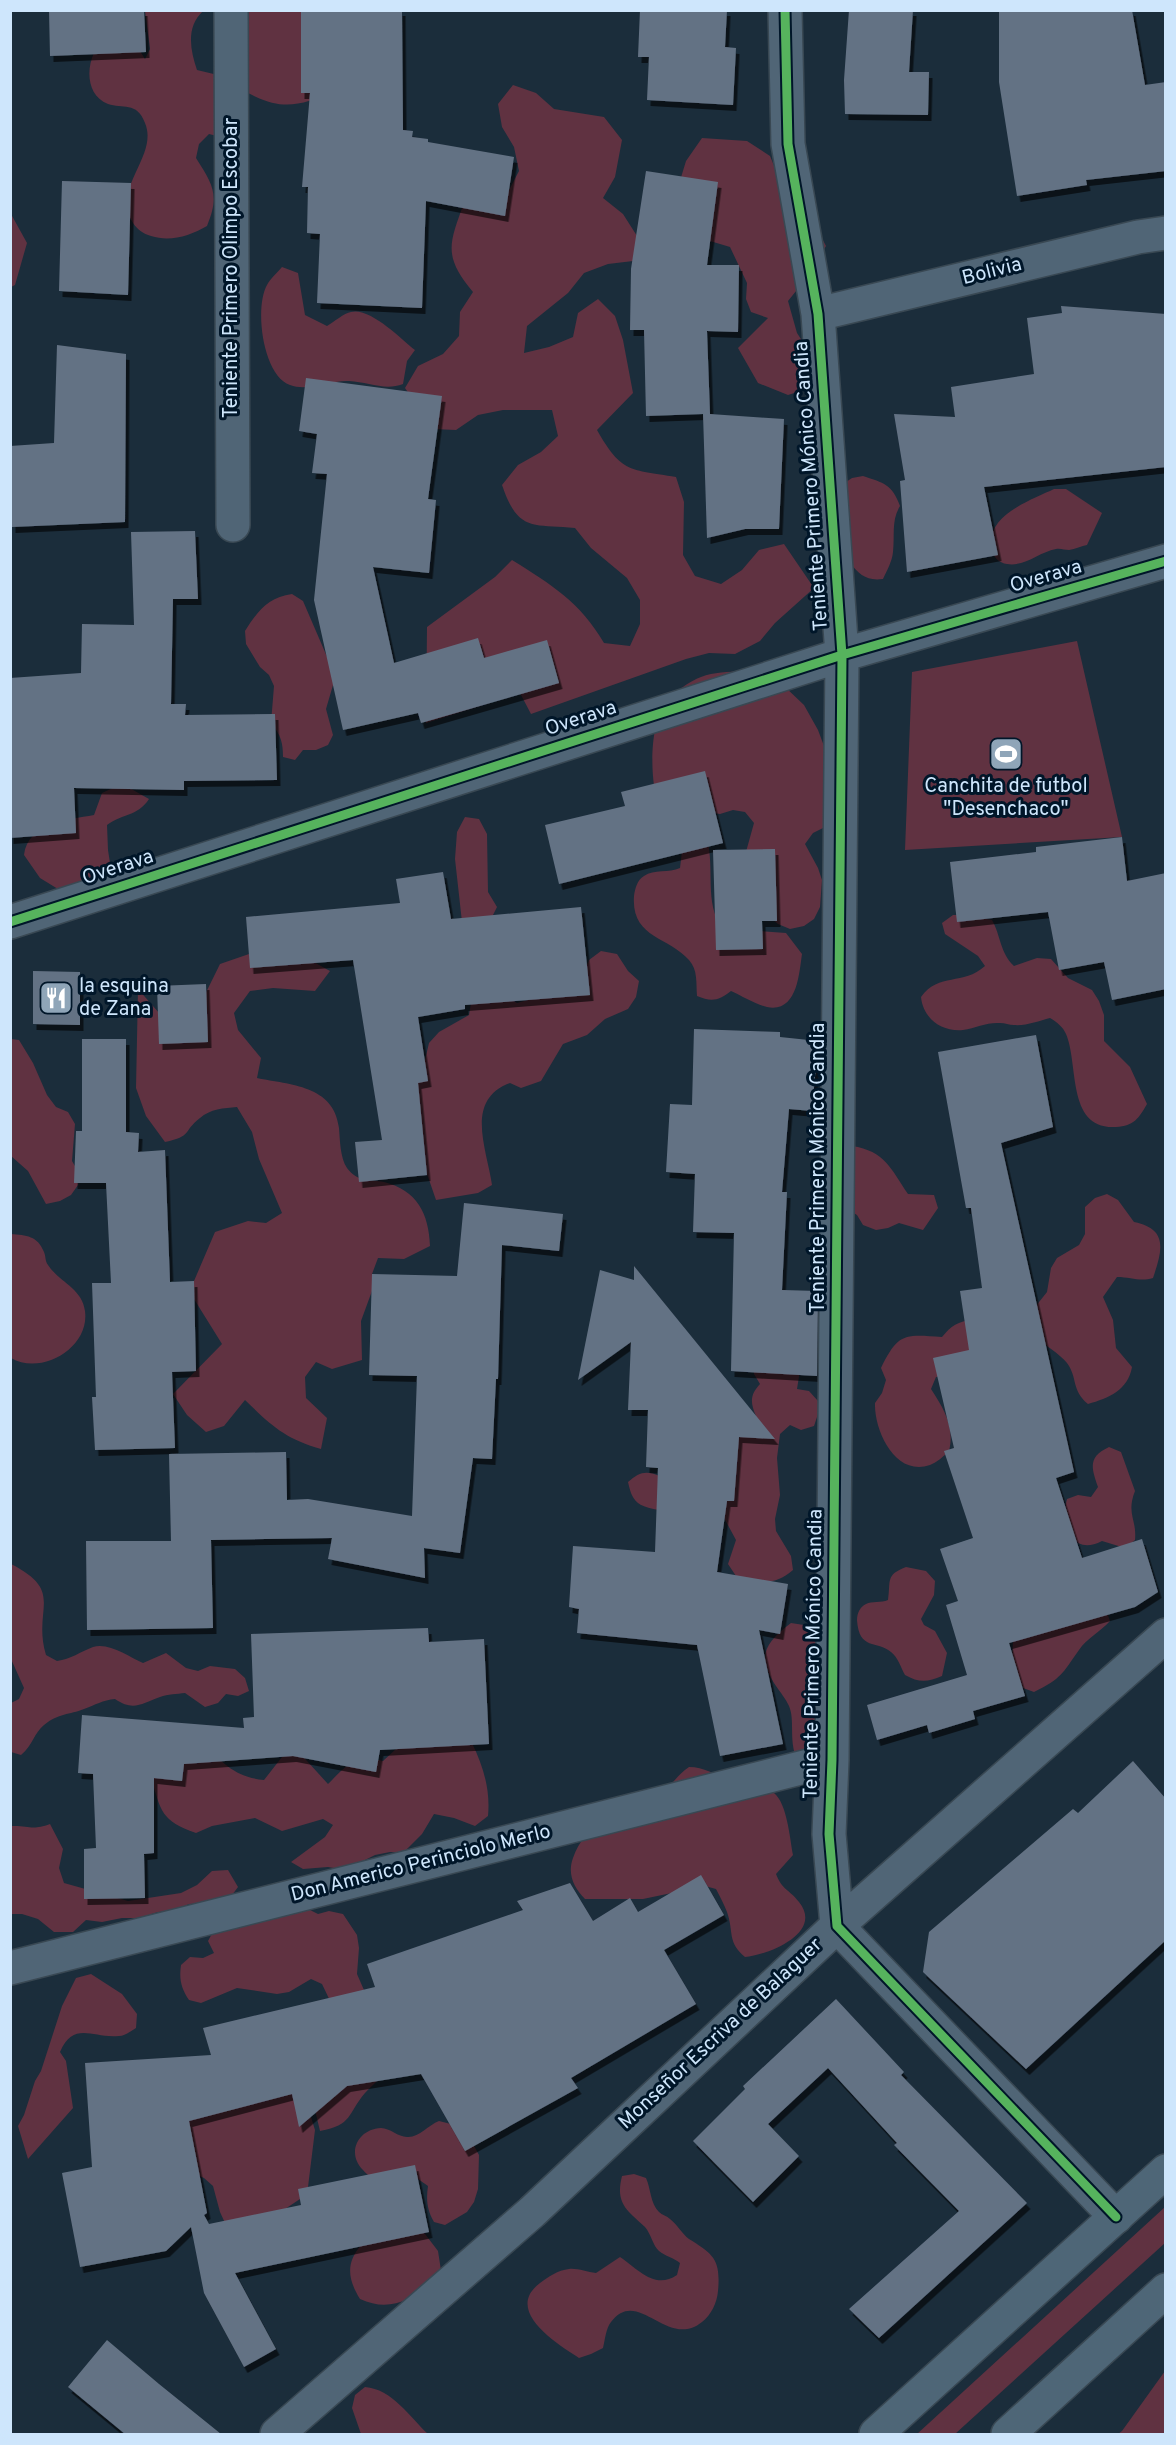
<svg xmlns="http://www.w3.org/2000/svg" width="1176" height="2445" font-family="Overpass,sans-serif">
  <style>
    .green { fill: #603241 }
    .building { fill: #647284; filter: url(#shadow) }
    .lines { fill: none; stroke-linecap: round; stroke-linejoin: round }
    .street-casing { stroke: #394853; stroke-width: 36 }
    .highway-casing { stroke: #394853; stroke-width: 36 }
    .street { stroke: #506576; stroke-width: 33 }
    .highway { stroke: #4e6677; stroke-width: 33 }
    .cycleway-casing { stroke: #001629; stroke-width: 13 }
    .cycleway { stroke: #56b35d; stroke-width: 9 }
    .labels { text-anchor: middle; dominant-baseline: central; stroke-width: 6; stroke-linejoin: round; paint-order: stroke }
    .street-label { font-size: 20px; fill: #cee6fc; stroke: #001629 }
    .poi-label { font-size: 20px; fill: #cee6fc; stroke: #001629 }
  </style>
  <defs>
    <filter id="shadow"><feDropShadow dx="3.5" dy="6" stdDeviation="0" flood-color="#0009"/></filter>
  </defs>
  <rect width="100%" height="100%" fill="#1b2d3b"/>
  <path class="green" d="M145,11h58c-17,16 -13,38 -6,59l25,6 -1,61 -12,-3 -10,10 -3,14c17,27 24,37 11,68 -17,10 -37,16 -56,10 -8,-2 -14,-7 -18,-13 -23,-33 26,-67 12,-100 -8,-22 -23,-14 -37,-19 -21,-8 -22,-34 -14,-51l44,-5 7,11 5,-10z
    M215,11h125l-2,81c-40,12 -52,21 -92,0z
    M513,85l23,8 18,16 50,8 18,23 -7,37 -12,21 20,16 14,22 -4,25 -25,3 -24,9 -16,20 -41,33 -3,27 25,-6 24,-10 5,-24 20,-14 17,17 8,24 10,53 -36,37c25,44 33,39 79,47l8,25 -1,53 12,21 26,8 21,-14 17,-20 25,-6 30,44 -39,35 -15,18 -25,13 -26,-1 -23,6 -155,55 -11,-21 -94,30 1,-96 68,-50 17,-17c40,25 68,42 92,83l26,3 10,-22v-24l-13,-22 -36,-30 -16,-20c-43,-4 -57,4 -73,-43l16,-20 23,-13 17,-16 -6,-26h-49l-25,5 -22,15 -23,-1 -28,-41 13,-22 25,-12 16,-18 1,-24 13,-20c-30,-36 -24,-48 -9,-89l44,-11 11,-21 -5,-24 -12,-20 -4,-23z
    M702,138l45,3 23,15 20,48 27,25 9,17 -17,29 -21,26 9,32 19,29 -9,27 -19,6 -30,-12 -20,-35 30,-30 -17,-6 -5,-13 1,-16 -17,-36 -20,-6 -31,-57 7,-23z
    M11,214l16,29 -12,42 -4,2z
    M282,267l16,6 7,42 22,11c7,-4 17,-13 24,-14 19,-5 50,27 64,38l-8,11 -4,23c-18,7 -35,-2 -54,-3 -19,-1 -41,11 -59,4 -27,-9 -36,-77 -23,-100 3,-6 10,-12 15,-18z
    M863,476c21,7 29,8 37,30 -9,15 -5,29 -7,46 -1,10 -6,18 -10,27 -17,2 -23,-4 -34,-17l2,-28 -12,-22 1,-26 12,-8z
    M1054,489h12l36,24 -15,32c-5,1 -12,4 -18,5 -4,0 -9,-2 -13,-1 -17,3 -31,18 -49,15 -8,-1 -14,-7 -15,-15 -8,-33 39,-49 62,-60z
    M292,594l11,7 31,72 -1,12 -7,24 7,26 -5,10 -12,5h-13l-8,10 -12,-3c0,-14 -2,-22 -12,-34l3,-37 -5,-11 -9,-8 -14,-23 -1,-13c12,-19 23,-34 47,-37z
    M1077,641l45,196 -217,13 7,-178z
    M742,671l42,15 20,19 14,25 18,48 -11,49 -12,6 -8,11 13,24 4,12 -2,27 -6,12 -10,7 -14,3 -12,-5 -10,-9 -24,-56 10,-36 -9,-11 -12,-2 -13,4 -14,-2 -50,-16c-6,-25 -6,-75 11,-95 7,-9 23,-20 34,-24 13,-5 27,-5 41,-6z
    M126,786l23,13c-12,18 -26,14 -42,26l1,25 4,26 -41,21 -31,-19 -16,-23c4,-32 43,-35 70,-40l8,-22 13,-6z
    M465,817l14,2 8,15 1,58 9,15 -10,20 1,57 29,19 18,-5h18l28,-19 8,-19 12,-9 16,3 11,17 11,10 -3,16 -8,12 -23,10 -18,16 -24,9 -22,37 -20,7 -11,-5c-46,17 -23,66 -18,102l-14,8 -42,7 -10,-29 -17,-100 16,-11 4,-17 10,-11 30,-17 2,-12 -16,-144 2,-27z
    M707,839c8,30 -3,64 15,89l64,5 16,21c-3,21 -5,59 -35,53 -12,-3 -25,-11 -36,-16 -12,10 -20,11 -34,5 -1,-13 1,-26 -8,-36 -21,-24 -58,-22 -55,-64 1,-7 3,-16 10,-20 10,-7 25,-3 36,-8l3,-25z
    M953,915h13l26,5c9,16 8,33 22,46l23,-8 14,1 17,19 24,12 7,11 5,14v26l26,26 17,37c-8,14 -13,22 -31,23 -50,3 -37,-63 -50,-93 -3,-7 -9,-12 -16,-16 -11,3 -24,8 -36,7 -5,0 -9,-2 -14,-2 -13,-1 -24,5 -37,7 -22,2 -40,-12 -42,-33 18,-25 42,-11 64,-31l-7,-10 -33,-22 -3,-11z
    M292,950l38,21 -15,20 -42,-3 -23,3 -16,22 4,17 23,28 -4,20c33,7 77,7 82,50 1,12 1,30 8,40 11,15 23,11 37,14 33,8 45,32 46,64l-26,13 -26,-1 -6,16v17l-11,30 1,39 -30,9 -16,-7 -11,15 1,21 21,20 -6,31c-37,-11 -49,-23 -76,-49l-21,26 -18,6 -19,-17 -14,-21 49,-50 -28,-45v-18l21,-49 33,-11 18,2 16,-10 -23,-54 -7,-27 -15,-25c-13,1 -27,2 -37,11 -18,14 -7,18 -35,24l-19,-26 -10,-28 2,-99 29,33 19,11 34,-69 29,-10 13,1z
    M11,1039l8,1 14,23 14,32 9,12 12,5 7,12 -3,37 7,12 -1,12 -7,10 -11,6 -14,3 -18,-33 -17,-15z
    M852,1146c33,5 39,23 56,48l26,1 4,13 -15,22 -24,-7 -11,5 -12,2 -13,-5 -6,-10 -23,-14z
    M1107,1194l11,6 16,22c35,7 28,29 19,56 -13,4 -22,-1 -36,-1l-14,20 10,23 3,28 16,19c-4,23 -23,31 -44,37 -17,-14 -10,-26 -21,-41 -13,-16 -35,-22 -43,-42l23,-29 4,-24 6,-10 22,-13 6,-11v-27l10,-9z
    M11,1234c15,1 27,2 33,18 2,5 1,9 4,13 12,18 34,23 37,46 5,37 -44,65 -74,47z
    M973,1320l24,11 -49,44 -12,2 -5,12c13,20 24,38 18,62 -6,6 -12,11 -19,14 -35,12 -56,-35 -55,-62l7,-10 4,-13 -5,-12c17,-35 23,-34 61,-31 9,-11 16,-16 31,-17z
    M753,1361l48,3 -4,25 12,2 9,10v13l-4,12 -13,4 -11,-5 -10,9 -3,24 3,37 -5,24 1,12 15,25 2,14c-21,18 -33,11 -57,6l-8,-12 8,-24 -13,-24c-18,-2 -74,-3 -85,-13 -7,-6 -8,-13 -10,-21 11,-10 18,-12 32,-6l73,4c6,-14 3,-22 -5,-34l28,-30c-6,-14 -6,-21 4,-32l-6,-10z
    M1109,1447l12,5 14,39c-9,23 2,28 0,49l-10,8 -23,-7c-31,16 -42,-17 -35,-42l11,-4 13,2 7,-10c-7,-20 -10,-30 11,-40z
    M11,1564c55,28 21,44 35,91l11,6c14,-2 23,-9 36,-14 16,-5 36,10 50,16l23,-10 20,15 12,3 12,-5 25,3 10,9 4,13 -11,5 -12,-2 -8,9 -13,4 -20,-14c-8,1 -17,1 -25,4 -18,6 -26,15 -45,2 -12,1 -20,6 -31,10 -15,6 -25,4 -40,16 -10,8 -11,20 -23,30l-10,-3v-49l8,-4 5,-11 -13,-29z
    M906,1567l20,4 9,10 -1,14 -13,24 3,6 11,6 12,22 -5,23c-14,6 -23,7 -37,-1 -4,-7 -7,-18 -14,-23 -14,-12 -32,-1 -34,-32 0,-7 3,-13 9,-16 6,-3 15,-1 22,-4 3,-19 -3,-25 18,-33z
    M1106,1610l4,11c-9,10 -24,18 -31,29 -17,24 -17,28 -45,42l-11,-4 -11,-24 1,-25z
    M791,1623l13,2 42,33 4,41 -6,44 -48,14c-7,-18 -1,-37 -7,-51 -3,-7 -9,-14 -13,-20 -20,-30 -11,-43 15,-63z
    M453,1707c19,35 39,68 35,109l-13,10 -21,-8 -20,-4 -12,20 -19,19 -13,-1 -15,3 -30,15 -17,-3 -25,2 -12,-7 34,-25 8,-12 -10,-6 -41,12 -27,-13 -43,8 -16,7c-35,-12 -35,-22 -45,-55l53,-34c20,20 31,33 60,36l18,-23 15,-7 31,34c20,-20 27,-30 55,-23l13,-12z
    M689,1767c15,0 26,8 40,12 14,4 33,6 45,14 13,10 16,46 19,62l-17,19c6,16 14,16 23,28 25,31 -31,53 -54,55 -18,-15 -11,-25 -18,-45 -3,-8 -7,-15 -11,-23l-11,-3 -62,13h-58c-11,-11 -18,-25 -12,-41 12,-34 39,-40 69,-55 7,-3 15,-6 21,-11 10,-8 15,-18 26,-25z
    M50,1824l13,25 -4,19 5,15 64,18 53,-8 16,-8 15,-14 16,-1 10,17 -9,12 -14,4 -26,1 -16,7 -15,1 -19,6h-17l-20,4 -16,-2 -13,12h-19l-16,-13 -16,-5h-11l-1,-88c19,-1 21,5 40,-2z
    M306,1908l12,6 11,-3 14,3 14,21 2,13 -2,26 10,23 16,75c-5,10 -11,13 -18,21 -18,21 -12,32 -45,38l-6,-25 19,-99 -11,-23 -11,-5 -22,13 -12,2 -40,-6 -36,15 -12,-3c-8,-12 -10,-21 -8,-35l9,-8 13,1 11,-5 -6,-12 6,-11z
    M91,1974l31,20 15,20 -1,14c-5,3 -11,8 -17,8 -26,3 -45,-16 -59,16l6,9 7,47 -45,51 -10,-33 6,-11 11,-34 6,-10 21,-65 14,-28z
    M270,2080l24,15 17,22 4,13 -7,57 -8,12 -21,14 -54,10 -5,-11 -7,-26 -9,-8 -12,-5 -55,-56z
    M439,2121l12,3 22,20 6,11 -1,34 -4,13 -7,10 -22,13 -11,-3c-7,-12 -8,-22 -6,-36l-10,-7 -36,5c-6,-4 -14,-8 -19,-14 -17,-17 -5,-41 18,-42 9,0 17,9 26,9 12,1 21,-12 32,-16z
    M634,2174l12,4c5,11 4,25 13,34 3,3 8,4 11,7 8,6 12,15 19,20 24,15 32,20 29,52 -1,12 -7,24 -16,31 -35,28 -64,-36 -91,0 -5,6 -6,18 -8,26l-12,6 -12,4c-21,-14 -76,-47 -39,-75 8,-6 18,-13 29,-14 8,-1 18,3 27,4l24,-16c19,13 35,33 57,18l3,-12c-6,-5 -15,-7 -21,-12 -6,-5 -8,-17 -14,-24 -18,-17 -30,-23 -23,-51z
    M1165,2207v36l-210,191h-38z
    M422,2230l16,21 4,26c-26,20 -50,37 -82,22 -13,-21 -14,-37 2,-55z
    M1165,2371v63h-47l4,-3z
    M365,2387c27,2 45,30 63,47h-67l-9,-26 3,-13z"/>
  <path class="building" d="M49,10h95l2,42 -96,4z
    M301,10h101l1,120 10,1 -1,6 16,2v3l86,15 -9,59 -79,-15 -4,107 -105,-5 3,-69 -13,-1 1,-46h-6l8,-94h-9z
    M640,10h87l-2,37 11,1 -3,57 -86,-5 2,-43h-11z
    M849,10h64l-4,62h20l-1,43 -83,-1 -1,-34z
    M1074,10h58l13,75 21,-3v89l-80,9 1,5 -70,11 -18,-114v-70h75z
    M646,171l72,11 -11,83h32l-1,67 -31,-1 3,83 74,5 -5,110h-34l-38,9 -4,-124 -57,2 -2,-86h-14l1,-61z
    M62,181l69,2 -3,112 -69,-4z
    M1061,306l105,8v153l-182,20 14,68 -91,17 -7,-91 5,-1 -11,-66 61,3 -4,-30 83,-13 -7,-56 35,-5z
    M57,345l69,9 -1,168 -113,5 -2,-81 44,-3z
    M306,378l136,18 -14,103 8,1 -7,73 -56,-6 21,96 84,-25 6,20 63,-18 12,43 -138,40 -3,-10 -75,17 -29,-130 13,-126 -15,-1 5,-39 -18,-3z
    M195,531l3,68h-25l-2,105h15l-1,11 90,-1 2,66 -93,1v9l-110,-2 2,45 -66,5v-160l71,-5 1,-49 52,1 -3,-93z
    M705,771l18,72 -164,41 -14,-59 80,-19 -4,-14z
    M1122,837l5,44 39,-8v116l-54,11 -8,-38 -45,8 -11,-58 -91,10 -7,-60 86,-10v-5z
    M775,849l2,72h-15l1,28 -47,1 -3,-100z
    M443,872l8,47 130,-12 9,88 -125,10v4l-47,8 10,64 -10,2 9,92 -68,7 -4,-40 27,-2 -29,-180 -103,8 -4,-51 154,-14 -4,-24z
    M33,971l47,1v53l-47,-1z
    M206,984l2,58 -49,2 -2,-58z
    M694,1029l86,3v5l38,4 -6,70 -23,-2 -7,83h5l-5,98 36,1 -1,85 -86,-5 3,-138 -41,-1 2,-58 -29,-2 4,-68 22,1z
    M1036,1035l17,92 -52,16 73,329 -18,6 26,80 60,-19 16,53 -23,15 -126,36 16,53 -52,15 2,8 -46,14 -2,-8 -50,15 -10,-35 100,-30 -21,-70 12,-4 -18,-52 33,-11 -29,-87 10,-3 -21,-90 36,-8 -9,-59 22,-3 -11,-80h-5l-28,-156z
    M82,1039h44v93l13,1 -1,19 27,-2 5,132 24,-1 2,90 -24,1 3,76 -80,2 -3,-53h4l-4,-114h19l-5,-100h-32l2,-52h6z
    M464,1203l99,11 -4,37 -57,-6 -4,134h-2l-4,80 -19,-1 -13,95 -36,-5 1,30 -97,-19 4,-21 -121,2 2,88 -126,2 -1,-89h85l-2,-87 117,-2 1,48 21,-1 104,17 5,-140 -48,-1 3,-101 85,2z
    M634,1266l141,173 -36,-2 -5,64h-7l-10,71 71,12 -8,50 -21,-4 24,114 -63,12 -23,-111 -120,-12 2,-24 -10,-2 4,-61 82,6 3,-84 -12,-1 2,-57h-20l3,-68 -53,38 22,-110 34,10z
    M428,1628l1,14 55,-3 5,105 -109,6 -4,22 -83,-16 -109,8 -2,17 -28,-3v75l-10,1 1,44 -61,1v-50l12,-1 -3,-74 -15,-1 4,-58 162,13 -1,-10 11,-1 -3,-83z
    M1133,1761l33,38v141l-140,129 -103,-97 6,-40 144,-123 5,4z
    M701,1875l23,40 -60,35 32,54 -125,74 7,10 -113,63 -44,-77 -74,12 -48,41 -7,-33 -103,27 18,92 -3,2 5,9 92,-19 -3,-16 117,-24 14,67 -194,41 41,76 -32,18 -40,-74 -13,-66 -25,24 -86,16 -18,-94 30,-6 -7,-104 126,-8 -8,-27 172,-41 -8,-23 156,-54 -6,-9 53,-18 23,38 37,-23 8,14z
    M836,1999l68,73 -3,3 126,128 -148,135 -30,-29 110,-98 -65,-66 3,-2 -69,-75 -60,56 31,32 -46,46 -60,-61 52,-52 -2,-3z
    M107,2340l52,44 62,50h-96l-57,-47z"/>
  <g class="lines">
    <defs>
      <path id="street" d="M231,10l2,515
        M785,10l3,134 30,170 24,341 -10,1105 -3,74 8,92 279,291
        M818,314l320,-77 28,-4
        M10,922l832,-267 324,-94
        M10,1968l822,-208
        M277,2434l255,-222 305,-286 329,-291"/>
      <path id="highway" d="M876,2434l290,-263
        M1008,2434l158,-144"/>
    </defs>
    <use href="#street" class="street-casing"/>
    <use href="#highway" class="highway-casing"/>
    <use href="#street" class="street"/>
    <use href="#highway" class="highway"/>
    <defs>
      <path id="cycleway" d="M785,10l3,134 30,170 24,341 -10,1105 -3,74 8,92 279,291
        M10,922l832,-267 324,-94"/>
    </defs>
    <use href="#cycleway" class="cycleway-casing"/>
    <use href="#cycleway" class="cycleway"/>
  </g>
  <defs>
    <symbol id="stadium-square" viewBox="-11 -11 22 22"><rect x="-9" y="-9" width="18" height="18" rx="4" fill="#8fa5b8" stroke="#001629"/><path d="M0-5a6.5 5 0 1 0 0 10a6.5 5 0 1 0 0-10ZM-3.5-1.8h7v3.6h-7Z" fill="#fff"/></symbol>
    <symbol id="restaurant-square" viewBox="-11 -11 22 22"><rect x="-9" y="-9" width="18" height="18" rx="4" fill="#8fa5b8" stroke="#001629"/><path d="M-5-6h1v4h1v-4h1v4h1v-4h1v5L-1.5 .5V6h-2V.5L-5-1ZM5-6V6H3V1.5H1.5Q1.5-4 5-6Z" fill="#fff"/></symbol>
  </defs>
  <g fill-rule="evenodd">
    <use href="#stadium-square" x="987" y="735" width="38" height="38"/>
    <use href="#restaurant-square" x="37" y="979" width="38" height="38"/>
  </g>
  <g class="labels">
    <g class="street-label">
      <text transform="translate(232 268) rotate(-90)">Teniente Primero Olimpo Escobar</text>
      <text transform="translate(992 272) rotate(-14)">Bolivia</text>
      <text transform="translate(812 486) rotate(-94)">Teniente Primero Mónico Candia</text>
      <text transform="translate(1046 577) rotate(-16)">Overava</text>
      <text transform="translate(581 719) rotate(-18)">Overava</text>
      <text transform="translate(118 868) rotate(-18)">Overava</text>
      <text transform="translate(819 1168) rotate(-90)">Teniente Primero Mónico Candia</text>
      <text transform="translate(814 1654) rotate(-89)">Teniente Primero Mónico Candia</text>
      <text transform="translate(421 1864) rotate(-14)">Don Americo Perinciolo Merlo</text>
      <text transform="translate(721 2034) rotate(-43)">Monseñor Escriva de Balaguer</text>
    </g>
    <g class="poi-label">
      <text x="1006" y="787">Canchita de futbol<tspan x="1006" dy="23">"Desenchaco"</tspan></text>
      <text x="79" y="987" text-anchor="start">la esquina<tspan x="79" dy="23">de Zana</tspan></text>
    </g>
  </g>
  <rect width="1176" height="2445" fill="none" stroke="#cee6fc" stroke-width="24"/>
</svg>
